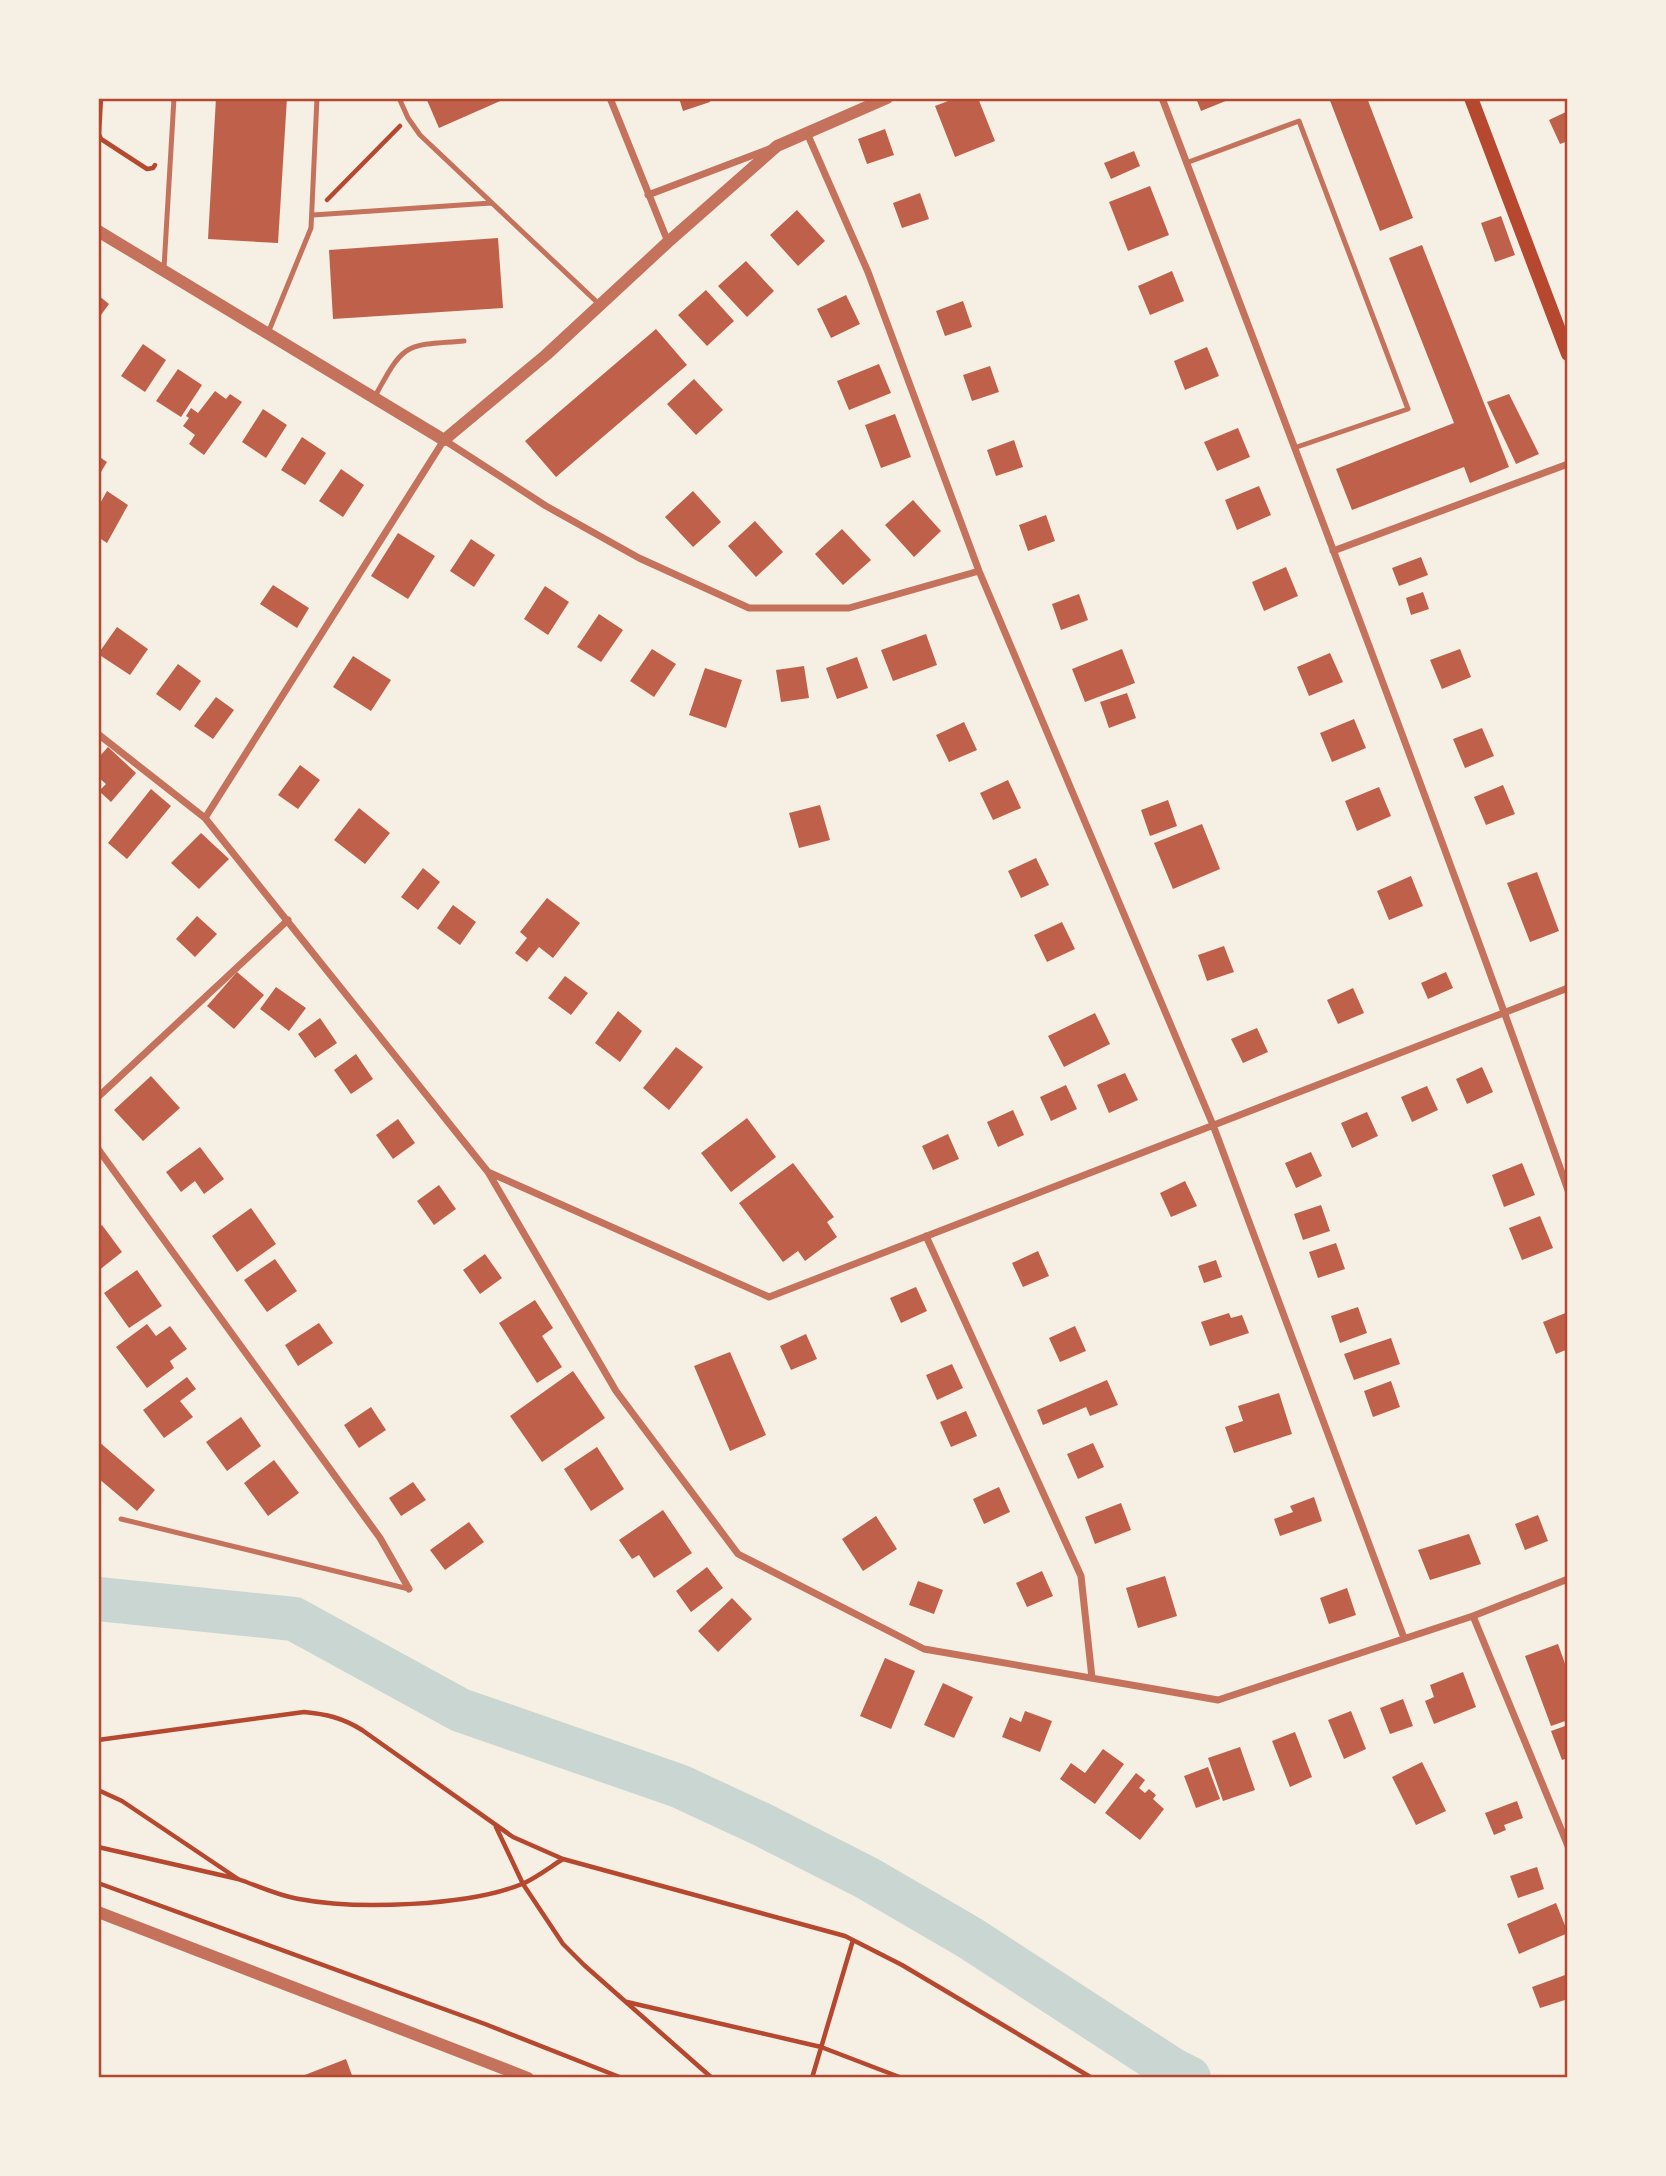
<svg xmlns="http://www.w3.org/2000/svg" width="1666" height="2176" font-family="'IBM Plex Sans',sans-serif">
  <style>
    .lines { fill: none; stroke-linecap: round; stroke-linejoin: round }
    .river { stroke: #c9d6d2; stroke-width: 44 }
    .building { fill: #bf614a }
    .path { stroke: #b5482f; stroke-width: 4.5 }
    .service { stroke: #c5725c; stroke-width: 5 }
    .minor { stroke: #c5725c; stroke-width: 7 }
    .tertiary { stroke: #c5725c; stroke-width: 12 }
    .secondary { stroke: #b5482f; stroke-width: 14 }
    .neatline { fill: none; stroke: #b5482f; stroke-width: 2.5 }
  </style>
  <rect width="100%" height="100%" fill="#f6efe4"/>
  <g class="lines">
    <path class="river" d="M98,1599l196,20 166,91 219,76 82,38 106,54 103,60 203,132 16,8"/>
  </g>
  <path class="building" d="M216,98h71l-9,145 -70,-4z
    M426,98h81l-68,30z
    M679,98h30l1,4 -27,9z
    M956,98h22l17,43 -40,16 -20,-51z
    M1196,98h37l-32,13z
    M1329,98h38l46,120 -33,13z
    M1568,111v30l-8,3 -11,-24z
    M885,129l9,26 -27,9 -9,-25z
    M1134,151l6,15 -29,13 -7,-16z
    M1150,186l19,49 -41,16 -19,-49z
    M920,193l9,26 -27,9 -9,-25z
    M797,210l28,31 -27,25 -28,-31z
    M1501,216l14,39 -20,7 -14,-39z
    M498,238l5,70 -170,11 -4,-69z
    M1422,245l87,222 -39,16 -6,-16 -112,43 -16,-41 118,-46 -65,-165z
    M746,261l28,30 -27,26 -29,-31z
    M1172,271l12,30 -34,14 -12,-29z
    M706,290l28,31 -27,25 -29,-31z
    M98,295l11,9 -11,15z
    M846,295l14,29 -29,14 -14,-29z
    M963,301l9,26 -27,9 -9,-25z
    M656,329l31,36 -131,112 -31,-36z
    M143,344l23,16 -21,32 -24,-16z
    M1207,347l12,29 -34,14 -11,-29z
    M879,364l12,29 -42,17 -12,-29z
    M990,366l9,26 -27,9 -9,-26z
    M178,369l24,16 -21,32 -25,-16z
    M694,379l29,31 -27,25 -29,-31z
    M215,391l11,8 4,-5 12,8 -38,53 -15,-11 6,-9 -12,-9 6,-8 -3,-2 5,-8 7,5z
    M1509,394l30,60 -23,10 -29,-62z
    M263,409l24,16 -21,33 -24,-16z
    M895,414l16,43 -30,11 -16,-43z
    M1238,428l12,29 -33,14 -13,-29z
    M302,437l24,16 -21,32 -24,-15z
    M1014,440l9,27 -27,9 -9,-26z
    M98,456l9,6 -9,15z
    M341,469l23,16 -21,32 -24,-16z
    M1259,486l12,29 -34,15 -12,-30z
    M107,491l21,14 -21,38 -9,-6v-30z
    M693,491l28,31 -28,25 -28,-30z
    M913,500l28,31 -27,26 -29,-32z
    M1046,515l9,26 -27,10 -9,-26z
    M755,521l28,31 -27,25 -28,-31z
    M842,529l29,31 -28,25 -28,-31z
    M398,533l37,23 -27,43 -37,-23z
    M471,539l24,16 -21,32 -24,-16z
    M1421,557l7,18 -29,11 -7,-18z
    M1286,567l12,29 -34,15 -12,-29z
    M273,585l36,23 -12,20 -37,-24z
    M545,586l24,16 -21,33 -24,-16z
    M1423,592l6,17 -18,6 -5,-17z
    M1079,594l9,26 -27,10 -9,-26z
    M599,614l24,16 -22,32 -24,-15z
    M117,627l31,22 -18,26 -32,-21z
    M926,634l11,31 -44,16 -12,-31z
    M652,649l24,15 -22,33 -24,-16z
    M1122,649l13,34 -50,19 -13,-33z
    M1460,649l11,28 -29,12 -12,-29z
    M1330,653l13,29 -34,14 -12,-29z
    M353,656l38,24 -20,31 -38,-24z
    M857,657l11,31 -31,11 -11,-31z
    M178,664l23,17 -21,30 -24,-17z
    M804,666l5,32 -28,4 -5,-32z
    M705,668l37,12 -16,48 -37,-13z
    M1127,693l9,25 -27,10 -9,-26z
    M216,697l18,13 -21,29 -19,-13z
    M1354,719l12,29 -34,14 -12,-29z
    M964,722l13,28 -28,12 -13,-27z
    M1482,728l12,28 -29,12 -12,-29z
    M108,747l28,26 -25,29 -12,-11 7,-7 -8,-7v-19z
    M300,765l20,15 -22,29 -20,-14z
    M1008,780l13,28 -28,12 -13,-27z
    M1503,785l12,29 -29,11 -12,-28z
    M1379,787l12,29 -34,15 -12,-30z
    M151,789l20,17 -44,53 -19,-16z
    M1168,800l9,26 -27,10 -9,-26z
    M820,805l10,35 -31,8 -10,-35z
    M359,808l31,25 -25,31 -31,-24z
    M1202,824l18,45 -47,20 -19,-46z
    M201,833l28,26 -30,30 -28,-26z
    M1036,858l13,27 -28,13 -13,-27z
    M423,868l17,14 -22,28 -17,-13z
    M1537,872l22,59 -29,11 -23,-59z
    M1411,876l12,30 -34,14 -12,-29z
    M547,898l33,25 -27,35 -14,-11 -12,15 -12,-9 12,-15 -7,-6z
    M453,905l23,17 -16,23 -23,-17z
    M197,916l20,18 -22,23 -19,-18z
    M1062,922l13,27 -28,13 -13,-27z
    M1224,946l10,26 -27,9 -9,-26z
    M237,972l27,23 -30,34 -27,-23z
    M1446,972l7,16 -25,11 -7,-16z
    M565,976l23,17 -17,22 -23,-17z
    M276,987l30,21 -17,23 -29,-22z
    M1353,988l11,25 -26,11 -11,-24z
    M618,1011l24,20 -22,31 -25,-19z
    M1095,1013l15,31 -46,23 -16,-31z
    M320,1018l17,25 -22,15 -17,-24z
    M1257,1028l11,24 -25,11 -12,-24z
    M676,1047l27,20 -34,43 -26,-22z
    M356,1054l17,25 -22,15 -17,-24z
    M1482,1067l11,25 -26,12 -11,-25z
    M1125,1073l13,27 -29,13 -12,-28z
    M151,1076l29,32 -37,33 -29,-31z
    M1066,1085l11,24 -26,12 -11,-24z
    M1427,1086l11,24 -26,12 -11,-25z
    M1013,1110l11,25 -26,12 -11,-25z
    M1367,1112l11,24 -26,12 -11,-25z
    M747,1118l29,39 -45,35 -30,-39z
    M398,1119l17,24 -22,16 -17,-24z
    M948,1134l11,25 -26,11 -11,-24z
    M200,1147l24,32 -20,15 -9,-13 -14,11 -15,-20z
    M1311,1152l11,24 -26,12 -11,-25z
    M793,1163l41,54 -7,5 10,15 -32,24 -7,-10 -15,11 -44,-59z
    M1522,1163l13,32 -31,12 -12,-32z
    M1185,1181l12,25 -26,11 -11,-24z
    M439,1185l17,24 -22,16 -17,-24z
    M1321,1205l9,26 -27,9 -9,-26z
    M251,1208l25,36 -39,28 -25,-36z
    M1540,1216l13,32 -31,12 -13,-32z
    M102,1225l20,27 -24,19v-43z
    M1336,1243l9,26 -27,9 -9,-26z
    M1038,1251l11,25 -26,11 -11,-24z
    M485,1254l17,24 -22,16 -17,-24z
    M275,1259l22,32 -30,21 -23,-32z
    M1216,1260l6,17 -18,6 -6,-17z
    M137,1270l25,36 -33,22 -25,-35z
    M916,1287l11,24 -26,12 -11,-25z
    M535,1300l18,28 -11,8 20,31 -25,16 -38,-60z
    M1358,1307l9,26 -27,10 -9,-27z
    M1568,1312v37l-12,5 -13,-32z
    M1229,1313l2,5 11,-3 7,18 -39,13 -9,-24z
    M319,1323l14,20 -35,23 -13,-21z
    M147,1324l9,12 14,-10 17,23 -17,12 4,7 -27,20 -31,-41z
    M1075,1326l11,25 -26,11 -11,-24z
    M806,1334l11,25 -26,11 -11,-24z
    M1391,1338l9,26 -46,16 -10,-26z
    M730,1352l36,83 -36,16 -36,-85z
    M952,1364l11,24 -26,12 -11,-25z
    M573,1371l32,47 -63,44 -32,-46z
    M187,1377l9,12 -16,12 13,16 -29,21 -21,-28z
    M1107,1380l11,25 -28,11 -4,-9 -43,18 -6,-15z
    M1391,1381l9,26 -27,10 -9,-26z
    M1279,1393l13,41 -58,19 -9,-26 18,-6 -5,-15z
    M371,1407l15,23 -27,18 -15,-23z
    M966,1411l11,25 -26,11 -11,-25z
    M241,1417l20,29 -34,25 -21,-29z
    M98,1441l57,49 -18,21 -39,-33z
    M1093,1443l11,24 -26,12 -11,-25z
    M597,1447l27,42 -33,22 -27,-42z
    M274,1460l25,33 -31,23 -24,-33z
    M413,1482l13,18 -25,16 -12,-18z
    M999,1487l11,25 -26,12 -11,-25z
    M1314,1497l8,24 -42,15 -6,-17 19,-7 -3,-6z
    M1121,1503l10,27 -36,14 -10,-27z
    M663,1510l29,43 -38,25 -15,-23 -7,4 -13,-19z
    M1538,1515l10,26 -23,9 -10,-26z
    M876,1516l21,33 -34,22 -21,-32z
    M469,1522l15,20 -39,28 -15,-20z
    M1469,1534l12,30 -51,16 -12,-30z
    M707,1567l16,21 -32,24 -15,-21z
    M1042,1571l11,25 -26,11 -11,-24z
    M1165,1576l12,40 -39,12 -12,-40z
    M918,1581l25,9 -9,24 -25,-9z
    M1347,1588l9,27 -27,9 -9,-26z
    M732,1598l20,21 -34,33 -20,-21z
    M1558,1644l10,28v48l-17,6 -26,-70z
    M885,1658l30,13 -24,58 -31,-13z
    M1463,1672l13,35 -42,17 -9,-23 9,-4 -4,-12z
    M943,1683l30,14 -19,41 -30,-13z
    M1403,1699l10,27 -23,8 -10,-26z
    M1025,1711l27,10 -12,31 -38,-15 8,-20 11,5z
    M1351,1711l15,38 -22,10 -16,-39z
    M1568,1725v33l-6,2 -11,-29z
    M1295,1732l17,45 -22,10 -18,-46z
    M1240,1747l15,43 -32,11 -15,-43z
    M1103,1749l21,15 -29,40 -35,-25 11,-16 14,10z
    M1422,1762l24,49 -30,14 -24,-48z
    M1208,1767l12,32 -24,9 -12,-32z
    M1136,1773l9,7 -6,8 6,5 4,-4 7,6 -3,4 11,10 -24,31 -35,-27z
    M1517,1801l6,17 -19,7 2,5 -12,5 -9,-22z
    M1537,1867l7,22 -26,9 -8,-22z
    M1556,1903l12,30 -49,21 -12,-30z
    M1568,1974v25l-28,9 -8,-21z
    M346,2059l7,19h-56z"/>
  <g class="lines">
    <path class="path" d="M101,98l-2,36 2,5 46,30 6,-1 2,-3
      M327,200l73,-74
      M98,1740l206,-28c22,2 39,6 58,18l151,107 50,22c-13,8 -27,19 -41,25 -54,22 -165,26 -223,15 -20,-3 -41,-13 -61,-20
      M98,1790l24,11 116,78 -140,-32
      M496,1827l27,57 40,60 21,21 128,113
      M563,1859l282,77 57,29 190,113
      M98,1883l387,141 137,54
      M627,2002l194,45 81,31
      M812,2078l41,-138"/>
    <path class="service" d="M399,98l9,20 12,17 180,170
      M1186,163l113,-42 109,288 -114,39
      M313,215l178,-12
      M164,268l10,-170
      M268,333l43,-105 6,-130
      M374,398c30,-55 29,-53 90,-57
      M121,1519l288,70"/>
    <path class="minor" d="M610,98l58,144
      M1162,98c138,363 276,726 406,1092
      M807,133l61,139 111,299 234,554 191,513
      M648,195l121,-46
      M1333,551l235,-87
      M98,734l107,84 283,354 128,219 122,163 186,95 294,51 255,-84 95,-37
      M205,818l239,-378 102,66 93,52 110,50h100l130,-37
      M98,1097l190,-177
      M98,1149l282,389 29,51
      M488,1172l281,125 799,-309
      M926,1236l155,340 11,102
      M1473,1616l95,230"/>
    <path class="tertiary" d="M98,231l346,209 102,-85 122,-113 109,-96 110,-48
      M98,1912l430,166"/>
    <path class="secondary" d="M1471,98l97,256"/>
  </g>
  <rect width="1666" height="2176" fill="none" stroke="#f6efe4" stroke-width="200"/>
  <rect x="100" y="100" width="1466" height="1976" class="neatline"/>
</svg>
